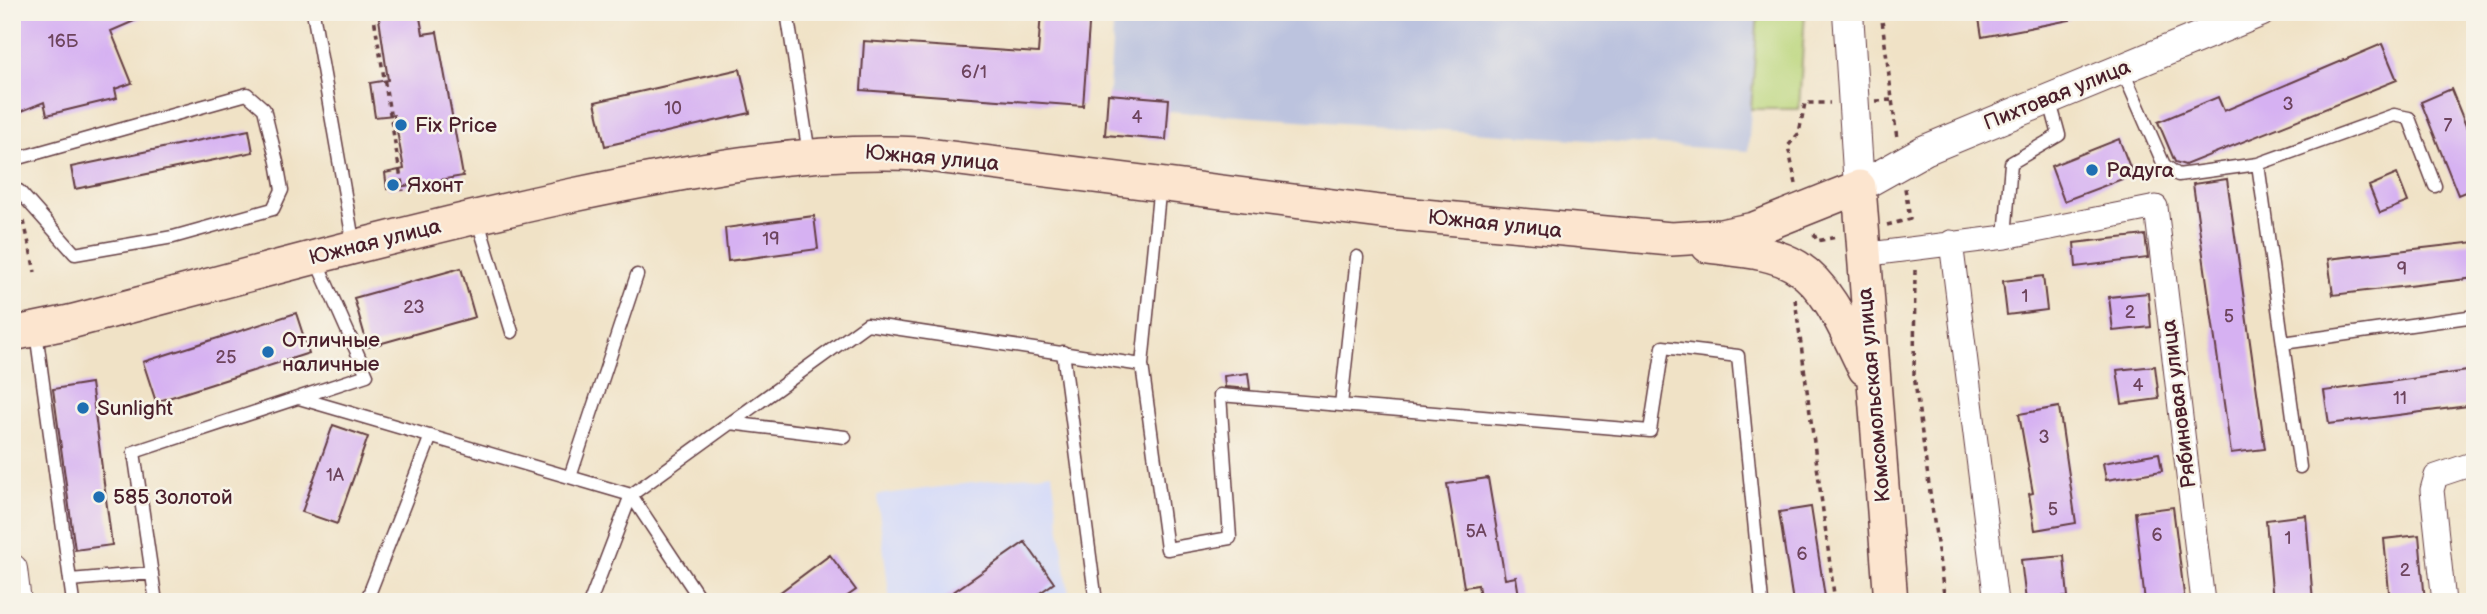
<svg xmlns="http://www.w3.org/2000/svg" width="2487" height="614" font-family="'Balsamiq Sans',sans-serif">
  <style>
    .built { fill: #d3d9f9 }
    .industrial { fill: #bcc3de }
    .green { fill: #bad57a; stroke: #827a52; stroke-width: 2 }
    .building { fill: #d6b1f2 }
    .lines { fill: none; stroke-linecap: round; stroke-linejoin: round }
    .service-casing { stroke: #633c42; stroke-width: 15 }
    .minor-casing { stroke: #633c42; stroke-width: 25 }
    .tertiary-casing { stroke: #633c42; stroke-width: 32 }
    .secondary-casing { stroke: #633c42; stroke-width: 36 }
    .path { stroke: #633c42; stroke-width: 3.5; stroke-dasharray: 5 5; stroke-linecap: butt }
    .service { stroke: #fff; stroke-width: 12 }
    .minor { stroke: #fff; stroke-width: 23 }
    .tertiary { stroke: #fff; stroke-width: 30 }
    .secondary { stroke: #fce5cf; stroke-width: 33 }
    .poi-dot { fill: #1f6fb2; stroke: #f7f3e8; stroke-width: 2.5 }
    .labels { text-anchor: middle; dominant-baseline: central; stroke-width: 5; stroke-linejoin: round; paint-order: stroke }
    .number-label { font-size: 18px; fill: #6d445d }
    .street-label { font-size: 21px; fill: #4a1f2b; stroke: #f7f3e8 }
    .poi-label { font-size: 21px; fill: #4a1f2b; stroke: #f7f3e8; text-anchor: start }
  </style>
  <rect width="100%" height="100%" fill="#f7f3e8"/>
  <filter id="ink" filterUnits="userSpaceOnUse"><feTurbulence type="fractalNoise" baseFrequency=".0143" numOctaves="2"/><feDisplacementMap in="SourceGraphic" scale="14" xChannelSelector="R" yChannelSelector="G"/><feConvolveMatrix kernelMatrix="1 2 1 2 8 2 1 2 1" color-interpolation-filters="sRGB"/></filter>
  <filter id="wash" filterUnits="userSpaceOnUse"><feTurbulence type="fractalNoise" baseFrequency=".00686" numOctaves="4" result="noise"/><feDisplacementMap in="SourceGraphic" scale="28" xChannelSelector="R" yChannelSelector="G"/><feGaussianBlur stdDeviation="1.57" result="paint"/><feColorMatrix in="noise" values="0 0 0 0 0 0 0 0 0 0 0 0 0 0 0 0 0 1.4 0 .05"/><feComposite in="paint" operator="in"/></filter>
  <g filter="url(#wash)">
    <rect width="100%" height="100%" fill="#f0e2c6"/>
    <path class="built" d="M1052,473l18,129h-180l-13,-107z"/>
    <path class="industrial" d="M1114,12h644l-10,139 -640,-44z"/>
    <path class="green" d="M1758,12h47l-6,97h-48z"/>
    <g id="blocks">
      <path class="building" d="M12,12h143l-44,19 21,52 -17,6 2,9 -70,17 -3,-13 -32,13z
        M378,12h41l4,22 14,-2 26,144 -76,13 -2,-16 19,-4 -10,-54 -19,2 -5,-34 18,-3z
        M1041,12h49l-7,94 -222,-16 3,-49 174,12z
        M1978,12h92v8l-88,17z
        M2382,44l15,36 -212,85 -10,-3 -17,-40 60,-25 6,14z
        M740,69l10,44 -145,33 -10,-44z
        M2451,89l24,59v40l-17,7 -37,-93z
        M1108,94l61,5 -3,41 -61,-5z
        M249,130l4,22 -178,37 -4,-22z
        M2119,139l14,36 -69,26 -13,-35z
        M2397,174l11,28 -28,11 -11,-27z
        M2227,179l38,270 -34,4 -38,-269z
        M814,216l4,33 -90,12 -3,-33z
        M2145,235l3,23 -72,9 -2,-24z
        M2475,242v36l-142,17 -5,-36z
        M461,268l14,49 -107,30 -14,-49z
        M2043,276l4,34 -40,5 -4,-34z
        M2148,293l3,34 -38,4 -4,-34z
        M296,313l13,40 -153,49 -13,-40z
        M2155,366l4,33 -37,5 -5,-34z
        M2475,370v35l-146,19 -5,-33z
        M1248,373l2,16 -25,-2 -1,-11z
        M91,383l21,162 -37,5 -22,-161z
        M2059,407l17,116 -41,7 -6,-36 4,-1 -14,-79z
        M333,425l35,12 -31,87 -35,-12z
        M2159,453l3,18 -56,9 -3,-17z
        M1488,478l17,101 11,-2 4,25h-39l-3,-17 -14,2 -17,-103z
        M1811,507l14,90 -32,5 -14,-90z
        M2173,507l12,95h-40l-10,-90z
        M2306,515l7,87h-40l-7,-82z
        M2419,535l6,66 -35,1 -6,-63z
        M1025,542l29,41 -27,19h-88z
        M830,555l26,35 -17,12h-72z
        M2064,556l4,41 -42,4 -5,-41z"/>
    </g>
  </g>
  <g filter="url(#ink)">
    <use href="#blocks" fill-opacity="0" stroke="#633c42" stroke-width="2"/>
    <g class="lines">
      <defs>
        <path id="service" d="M313,12l41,234
          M787,12l22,142
          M2122,69l42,96 14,10 80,-11 42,303
          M12,160l235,-66 17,15 13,53 5,28 -9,19 -100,28 -98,17 -56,-63 -7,-1
          M2258,164l136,-49 15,3 26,68
          M477,218l35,114
          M2005,237l6,-74 48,-28 -10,-37
          M36,332l37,270
          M2283,343l192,-27
          M1063,352l33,250
          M1142,365l18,-181
          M299,398l332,97 -41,107
          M1341,405l16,-148
          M730,423l115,14
          M570,477l67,-202
          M70,580l82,-7
          M156,602l-22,-150 233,-77 -52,-117
          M366,602l65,-166
          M702,602l-71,-107 236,-171 275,41 25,184 63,-11 -10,-143 430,36 13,-84 75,9 24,246"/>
        <path id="minor" d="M1951,242l45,360
          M1862,255l143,-18 151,-30 47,395
          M2444,602l-12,-112 4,-14 39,-13"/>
        <path id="tertiary" d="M1848,12l11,175 66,-37 335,-138
          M12,569l4,33"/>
        <path id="secondary" d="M1708,246c28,4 64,5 89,21 34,22 50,67 68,102
          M12,334l58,-12c164,-43 328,-89 494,-125 118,-25 235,-49 356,-43l461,58 290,27 50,-3 33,-7 105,-42 32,415"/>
      </defs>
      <use href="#service" class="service-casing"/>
      <use href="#minor" class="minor-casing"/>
      <use href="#tertiary" class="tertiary-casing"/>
      <use href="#secondary" class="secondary-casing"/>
      <path class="path" d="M373,12l30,179
        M1881,12l16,127
        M1876,101l15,-1
        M1796,184l-8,-38 11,-13 6,-30h25
        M24,221l11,51
        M1887,225l23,-6 -5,-31
        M1814,234l3,7 19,-4
        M1915,270l-1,105 31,227
        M1795,299l40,303"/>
      <use href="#service" class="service"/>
      <use href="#minor" class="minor"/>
      <use href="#tertiary" class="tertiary"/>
      <use href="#secondary" class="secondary"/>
    </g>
  </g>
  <g class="poi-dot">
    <circle cx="401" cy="125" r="7"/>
    <circle cx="2092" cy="170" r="7"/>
    <circle cx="393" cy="185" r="7"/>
    <circle cx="268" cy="352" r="7"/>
    <circle cx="83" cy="408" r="7"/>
    <circle cx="99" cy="497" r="7"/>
  </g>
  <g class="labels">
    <g class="number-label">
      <text x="63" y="41">16Б</text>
      <text x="974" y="72">6/1</text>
      <text x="2288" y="104">3</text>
      <text x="673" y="108">10</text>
      <text x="1137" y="117">4</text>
      <text x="2448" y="125">7</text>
      <text x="771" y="239">19</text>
      <text x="2402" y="269">9</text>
      <text x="2025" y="296">1</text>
      <text x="414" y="307">23</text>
      <text x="2130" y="312">2</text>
      <text x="2229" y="316">5</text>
      <text x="226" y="357">25</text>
      <text x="2138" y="385">4</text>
      <text x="2400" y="398">11</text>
      <text x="2044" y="437">3</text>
      <text x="335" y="475">1А</text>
      <text x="2053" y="509">5</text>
      <text x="1476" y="531">5А</text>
      <text x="2157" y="535">6</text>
      <text x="2288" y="538">1</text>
      <text x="1802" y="554">6</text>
      <text x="2405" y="570">2</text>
    </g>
    <g class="street-label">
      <text transform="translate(2057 95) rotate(-22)">Пихтовая улица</text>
      <text transform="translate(932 158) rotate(5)">Южная улица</text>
      <text transform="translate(1495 224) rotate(6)">Южная улица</text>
      <text transform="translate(375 242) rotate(-14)">Южная улица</text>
      <text transform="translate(1874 395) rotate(-95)">Комсомольская улица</text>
      <text transform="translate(2179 404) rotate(-97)">Рябиновая улица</text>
    </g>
    <g class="poi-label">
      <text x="415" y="125">Fix Price</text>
      <text x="2106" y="170">Радуга</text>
      <text x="407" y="185">Яхонт</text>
      <text x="282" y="340">Отличные<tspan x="282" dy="24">наличные</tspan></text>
      <text x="97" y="408">Sunlight</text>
      <text x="113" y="497">585 Золотой</text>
    </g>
  </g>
  <rect width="2487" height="614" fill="none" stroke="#f7f3e8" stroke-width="42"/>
</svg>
